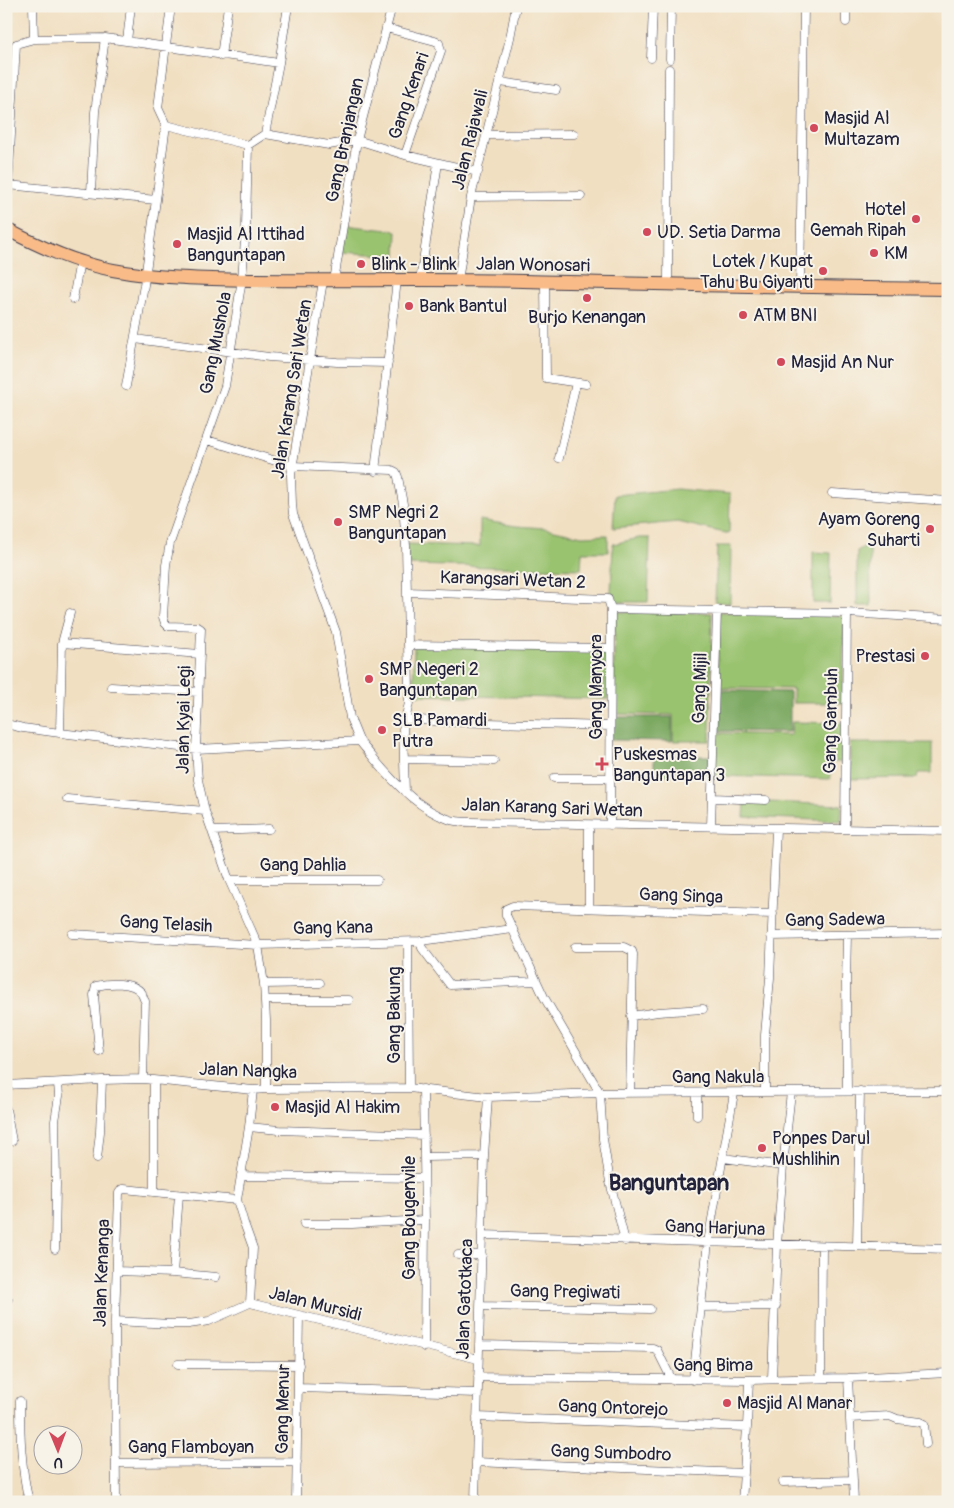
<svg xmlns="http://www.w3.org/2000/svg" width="954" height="1508" font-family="Pangolin,sans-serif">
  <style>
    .green { fill: #9ac36f; stroke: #5e7255 }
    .forest { fill: #7ba962; stroke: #4e664e }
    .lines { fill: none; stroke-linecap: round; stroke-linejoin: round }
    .street-casing { stroke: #413e4f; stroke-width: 9 }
    .primary-casing { stroke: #413e4f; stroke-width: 14 }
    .street { stroke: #fff; stroke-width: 8 }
    .primary { stroke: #f9bc89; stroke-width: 12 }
    .poi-dot { fill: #d1495b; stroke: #f7f3e8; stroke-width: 2 }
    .labels { text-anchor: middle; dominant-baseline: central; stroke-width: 4; stroke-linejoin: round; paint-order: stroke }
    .street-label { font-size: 18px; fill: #22223b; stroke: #f7f3e8 }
    .poi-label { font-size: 18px; fill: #22223b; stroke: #f7f3e8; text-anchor: start }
    .district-label { font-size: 22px; font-weight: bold; fill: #22223b; stroke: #f7f3e8 }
  </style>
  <rect width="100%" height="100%" fill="#f7f3e8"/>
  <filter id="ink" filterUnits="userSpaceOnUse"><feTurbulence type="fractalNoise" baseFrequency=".02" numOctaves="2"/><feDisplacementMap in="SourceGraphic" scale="10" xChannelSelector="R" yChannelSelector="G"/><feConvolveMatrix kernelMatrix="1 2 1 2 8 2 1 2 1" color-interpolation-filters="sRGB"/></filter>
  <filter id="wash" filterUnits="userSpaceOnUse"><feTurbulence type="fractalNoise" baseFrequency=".0096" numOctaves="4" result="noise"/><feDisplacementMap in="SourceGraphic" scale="20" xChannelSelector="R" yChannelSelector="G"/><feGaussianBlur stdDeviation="1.12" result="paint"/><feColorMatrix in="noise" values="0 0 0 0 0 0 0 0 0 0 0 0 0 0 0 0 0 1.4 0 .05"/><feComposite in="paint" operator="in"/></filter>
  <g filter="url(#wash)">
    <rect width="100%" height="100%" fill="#f1dfc1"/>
    <path class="green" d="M344,225l53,6 -1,25 -55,-4z
      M677,489l53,5 -1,40 -51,-12 -65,6 2,-33z
      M480,520l36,6 29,2 37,8 26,-1v17h-26l-1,17 -173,-4 -1,-21 73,2z
      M639,538h11l-2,64h-35l-2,-9 2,-49z
      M867,545h3l1,61h-14v-55z
      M717,546h14l-1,57 -15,-1z
      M813,552l18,1 -1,50h-17z
      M615,612l97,1 -2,128h-37v-26l-60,-1z
      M719,612l125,4 -1,87h-50v-14l-76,-1z
      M414,646l195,3 -1,50 -195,-4z
      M792,722l51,1 -1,39h-11l-1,17 -116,-3 1,-43 76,2z
      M850,743h82v30h-14l-1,5 -67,1z
      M745,801l97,4 -1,16 -97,-4z"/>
    <path class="forest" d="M717,690l73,2v40l-74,-1z
      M612,717h60v24l-61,-1z
      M654,756h56v19h-56z"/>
  </g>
  <g filter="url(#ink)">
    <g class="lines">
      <defs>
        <path id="street" d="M846,22v-16
          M386,28l49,13 4,2 2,8 -36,104
          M34,39l71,-1 174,25
          M127,41l4,-35
          M221,56l7,-50
          M651,58l2,-52
          M670,59l1,-53
          M500,82l56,8
          M166,125l82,20 17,-11 14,-71 9,-57
          M166,125l-8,-17 13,-102
          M265,134l64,11 28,-5 48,15 73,17
          M487,135l87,-1
          M248,145l-2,82 -4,52 -17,107 -55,157 -4,22 -3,52 2,6 3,3 30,1 3,2 -5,120 2,31 7,31 24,69 29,65 6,39 2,36v69
          M8,185l148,15 10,-75
          M91,193l4,-81 10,-74
          M471,197l110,-1
          M6,224l10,-180 18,-5 -1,-33
          M323,281l-32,194 1,29 1,10 43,118 14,86c3,7 6,15 9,22 3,5 8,10 12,15 20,25 47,54 77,64 7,3 15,3 23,3l477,9
          M334,281l23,-141 35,-134
          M420,281l18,-118
          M458,281l13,-84 39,-159 6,-32
          M545,283l1,95 40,6
          M668,284l1,-215
          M800,288l4,-282
          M73,299l7,-38
          M135,339l134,18 68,5 51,1
          M126,386l18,-101 12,-85
          M207,440l85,26 100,4 4,2 2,5 5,27 3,42 3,145v12l-6,26 2,63
          M559,458l17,-75
          M375,471l22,-191
          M832,493l116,8
          M407,592l201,7 3,10 -1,216
          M611,609l236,4 101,6
          M62,643l138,11
          M408,645l202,3
          M111,687l87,5
          M404,719l45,3 161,4
          M6,724l17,4 37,5 136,16 164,-8
          M60,733l2,-90 8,-30
          M404,759l90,2
          M554,778h56
          M712,798l54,2
          M67,799l138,12
          M711,827l6,-217
          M845,829l2,-216
          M212,831l57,-2
          M229,880h148
          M589,908v-83
          M72,934l186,11 162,-4 93,-12
          M847,935l-1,46 1,110
          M771,936l177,-3
          M420,941l2,7 28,37 86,-4
          M408,942l1,146
          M575,947h49l8,4 1,3 -3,139
          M264,984l56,-1
          M265,1000h84
          M631,1016l27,-4 45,-3
          M99,1051l-5,-56 2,-9c13,-3 37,-5 46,7 0,1 2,7 3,8l-2,78
          M6,1085l96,-5 41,-1 110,11 13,-1 143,-1 79,9 112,-4 348,-2
          M423,1089l2,131 -1,127
          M765,1092v-57l5,-57 6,-150
          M6,1109l6,32
          M697,1116v-23
          M249,1127l30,3 145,5
          M424,1157l60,-1
          M97,1158l3,-26 2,-52
          M723,1158l60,8
          M241,1176l183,2
          M154,1192l83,8
          M304,1224h48l73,-4
          M482,1235c155,6 311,9 466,14
          M625,1241l-15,-59 -7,-43 -3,-46 -56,-96 -38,-82v-6l7,-3 260,8
          M857,1246l3,-155
          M55,1249l1,-65 -1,-63 4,-25 -1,-13
          M458,1255h24
          M117,1271l56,2 43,4
          M173,1273l6,-78
          M6,1298l2,1
          M250,1303l3,-55 -9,-25 -7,-23 12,-73 4,-37
          M480,1306l170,3
          M701,1307l75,-1
          M115,1321l56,3h18l20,-3 41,-18 228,56
          M479,1345l174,3 4,2 15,30
          M178,1364l121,1
          M478,1377l271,3 99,-2 100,-5
          M821,1378l1,-132
          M848,1378l6,124
          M772,1379l5,-134 6,-79 8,-74
          M693,1380l15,-138 26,-149
          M298,1388l180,5
          M20,1401c0,34 1,67 9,101
          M477,1417l270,10
          M850,1418l40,-2 7,3 23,3 4,2 2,20
          M476,1462l268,11
          M116,1463l181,-1
          M783,1482l70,-2
          M116,1502l-1,-181 4,-128 3,-4h2l30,3v-111
          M296,1502l3,-186
          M475,1502l9,-346 4,-59
          M742,1502l5,-75 2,-47"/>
        <path id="primary" d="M6,229c34,18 69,34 107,41 47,9 95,9 143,10 89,1 178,-1 267,1 142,3 283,7 425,8"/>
      </defs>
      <use href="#street" class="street-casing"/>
      <use href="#primary" class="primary-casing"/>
      <use href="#street" class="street"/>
      <use href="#primary" class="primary"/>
    </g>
  </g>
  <g class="poi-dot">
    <circle cx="814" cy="128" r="5"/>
    <circle cx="916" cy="219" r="5"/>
    <circle cx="647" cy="232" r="5"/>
    <circle cx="177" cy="244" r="5"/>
    <circle cx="874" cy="253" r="5"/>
    <circle cx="361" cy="264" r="5"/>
    <circle cx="823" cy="271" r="5"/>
    <circle cx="587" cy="298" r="5"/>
    <circle cx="409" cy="306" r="5"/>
    <circle cx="743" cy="315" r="5"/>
    <circle cx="781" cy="362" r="5"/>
    <circle cx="338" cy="522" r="5"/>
    <circle cx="930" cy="529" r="5"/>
    <circle cx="925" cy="656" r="5"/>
    <circle cx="369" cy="679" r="5"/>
    <circle cx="382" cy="730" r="5"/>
    <path d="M599.5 756.5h5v5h5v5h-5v5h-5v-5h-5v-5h5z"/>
    <circle cx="275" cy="1107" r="5"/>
    <circle cx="762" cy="1148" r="5"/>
    <circle cx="727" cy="1403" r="5"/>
  </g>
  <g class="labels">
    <g class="street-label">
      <text transform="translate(409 96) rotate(-71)">Gang Kenari</text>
      <text transform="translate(345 140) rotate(-78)">Gang Branjangan</text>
      <text transform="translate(470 140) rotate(-76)">Jalan Rajawali</text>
      <text transform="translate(533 265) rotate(1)">Jalan Wonosari</text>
      <text transform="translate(216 343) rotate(-79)">Gang Mushola</text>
      <text transform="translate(292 389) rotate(-81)">Jalan Karang Sari Wetan</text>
      <text transform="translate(513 580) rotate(2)">Karangsari Wetan 2</text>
      <text transform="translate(596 687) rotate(-90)">Gang Manyora</text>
      <text transform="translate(700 688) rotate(-88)">Gang Mijil</text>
      <text transform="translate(184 720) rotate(-89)">Jalan Kyai Legi</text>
      <text transform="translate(831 721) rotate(-89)">Gang Gambuh</text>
      <text transform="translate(552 808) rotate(2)">Jalan Karang Sari Wetan</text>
      <text x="303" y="865">Gang Dahlia</text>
      <text transform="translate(681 896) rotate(2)">Gang Singa</text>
      <text transform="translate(835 920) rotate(-1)">Gang Sadewa</text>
      <text transform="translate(166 924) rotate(3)">Gang Telasih</text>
      <text transform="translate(333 928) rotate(-1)">Gang Kana</text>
      <text transform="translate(394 1015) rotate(-90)">Gang Bakung</text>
      <text transform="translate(248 1071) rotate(2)">Jalan Nangka</text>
      <text x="718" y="1077">Gang Nakula</text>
      <text transform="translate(409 1218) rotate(-90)">Gang Bougenvile</text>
      <text transform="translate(715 1228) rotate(2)">Gang Harjuna</text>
      <text transform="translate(102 1273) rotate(-88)">Jalan Kenanga</text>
      <text transform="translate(565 1292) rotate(1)">Gang Pregiwati</text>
      <text transform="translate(465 1299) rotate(-88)">Jalan Gatotkaca</text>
      <text transform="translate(315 1304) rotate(14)">Jalan Mursidi</text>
      <text x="713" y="1365">Gang Bima</text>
      <text transform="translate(613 1408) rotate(2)">Gang Ontorejo</text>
      <text transform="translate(283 1409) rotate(-89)">Gang Menur</text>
      <text x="191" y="1447">Gang Flamboyan</text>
      <text transform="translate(611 1453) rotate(2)">Gang Sumbodro</text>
    </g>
    <g class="poi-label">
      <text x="824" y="118">Masjid Al<tspan x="824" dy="21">Multazam</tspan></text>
      <text x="906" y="209" text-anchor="end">Hotel<tspan x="906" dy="21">Gemah Ripah</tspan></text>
      <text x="657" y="232">UD. Setia Darma</text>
      <text x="187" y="234">Masjid Al Ittihad<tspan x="187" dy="21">Banguntapan</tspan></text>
      <text x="884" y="253">KM</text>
      <text x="813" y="261" text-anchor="end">Lotek / Kupat<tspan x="813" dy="21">Tahu Bu Giyanti</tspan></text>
      <text x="371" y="264">Blink - Blink</text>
      <text x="419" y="306">Bank Bantul</text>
      <text x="753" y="315">ATM BNI</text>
      <text x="587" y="317" text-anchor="middle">Burjo Kenangan</text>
      <text x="791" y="362">Masjid An Nur</text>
      <text x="348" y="512">SMP Negri 2<tspan x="348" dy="21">Banguntapan</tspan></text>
      <text x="920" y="519" text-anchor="end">Ayam Goreng<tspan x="920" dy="21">Suharti</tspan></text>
      <text x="915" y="656" text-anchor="end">Prestasi</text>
      <text x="379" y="669">SMP Negeri 2<tspan x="379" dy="21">Banguntapan</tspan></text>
      <text x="392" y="720">SLB Pamardi<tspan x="392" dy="21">Putra</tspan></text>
      <text x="613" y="754">Puskesmas<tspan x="613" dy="21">Banguntapan 3</tspan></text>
      <text x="285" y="1107">Masjid Al Hakim</text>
      <text x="772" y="1138">Ponpes Darul<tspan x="772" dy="21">Mushlihin</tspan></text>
      <text x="737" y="1403">Masjid Al Manar</text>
    </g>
    <g class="district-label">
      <text x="669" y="1183">Banguntapan</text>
    </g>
  </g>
  <rect width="954" height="1508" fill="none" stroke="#f7f3e8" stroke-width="25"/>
  <g transform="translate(58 1450) rotate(179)"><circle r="24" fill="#f7f3e8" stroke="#a29fa3"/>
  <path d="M0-4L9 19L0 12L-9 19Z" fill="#d1495b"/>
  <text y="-8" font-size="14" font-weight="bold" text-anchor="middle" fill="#22223b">U</text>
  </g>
</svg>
